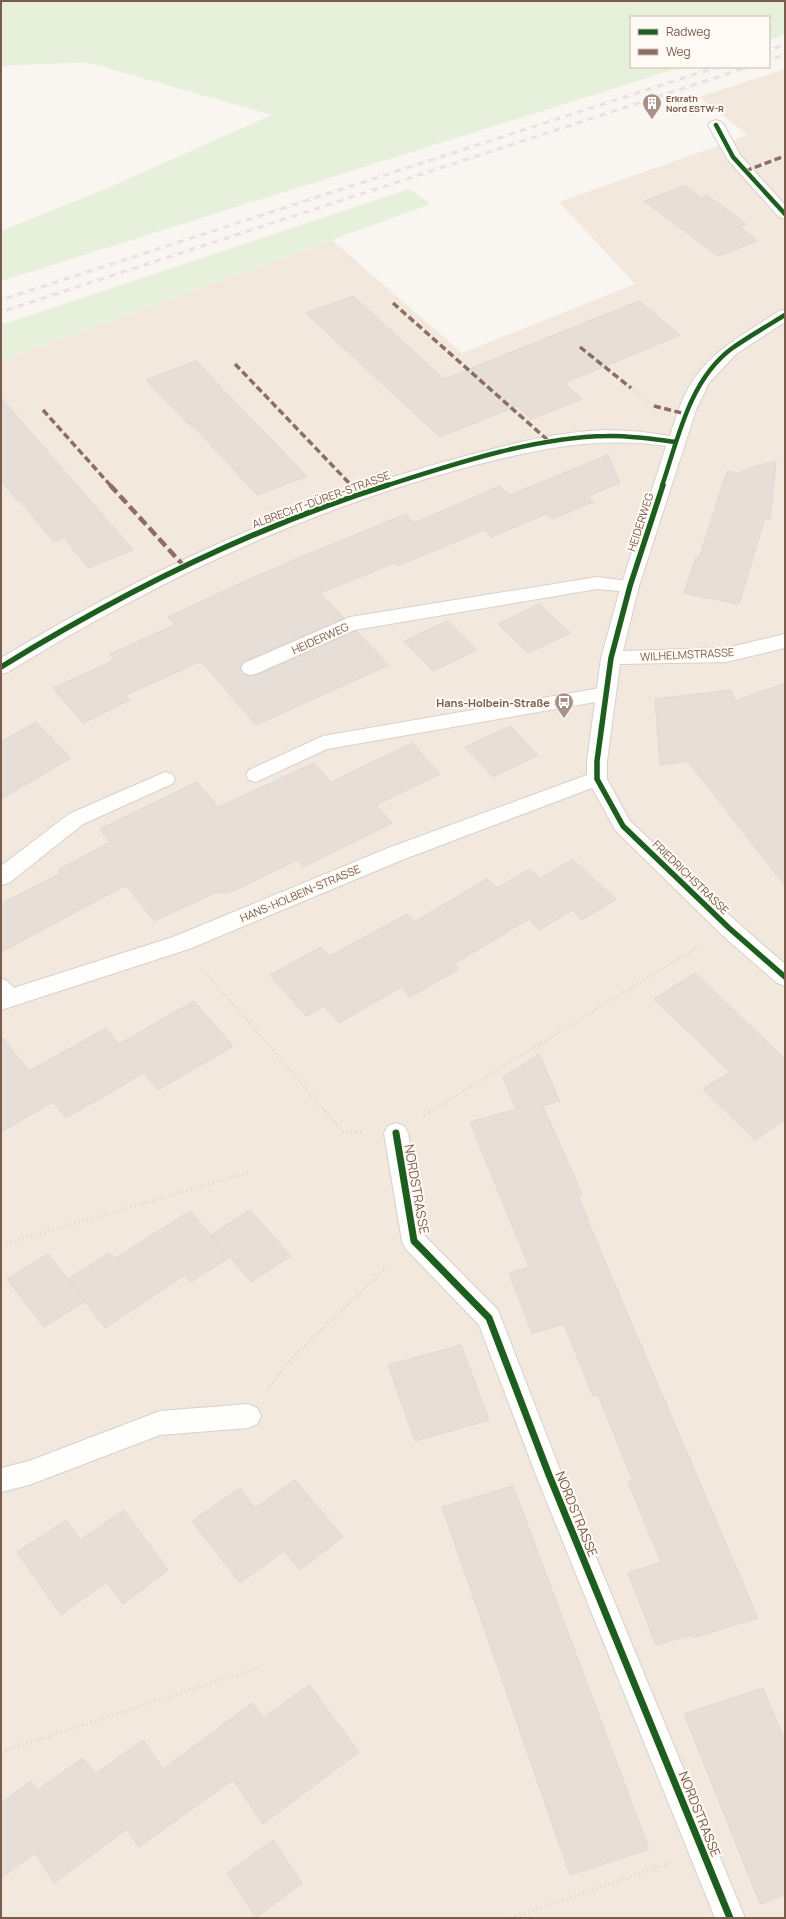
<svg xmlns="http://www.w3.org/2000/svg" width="786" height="1919" font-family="Manrope,sans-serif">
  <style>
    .residential { fill: #f2e8de }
    .green { fill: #e7f0db }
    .building { fill: #e6ded7; stroke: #e2d8d2 }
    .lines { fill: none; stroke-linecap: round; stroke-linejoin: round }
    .lane-casing { stroke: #d7d1cb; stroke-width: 2 }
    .street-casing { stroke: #d7d1cb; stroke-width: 2 }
    .path-far2 { stroke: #dcd5d0; stroke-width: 2; stroke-dasharray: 0.5 2; stroke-linecap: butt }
    .path-far1 { stroke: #dcd5d0; stroke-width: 2.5; stroke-dasharray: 1 3; stroke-linecap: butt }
    .path { stroke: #dcd5d0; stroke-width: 3; stroke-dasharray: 1 3.5; stroke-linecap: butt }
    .lane { fill: #fefefd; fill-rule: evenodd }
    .street { fill: #fefefd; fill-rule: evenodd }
    .rail-casing { stroke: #e6e3e7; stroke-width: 3 }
    .rail { stroke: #fffaf3; stroke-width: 2; stroke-dasharray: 6; stroke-linecap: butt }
    .quiet-far1 { stroke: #8d6e63; stroke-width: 3.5; stroke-dasharray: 7 3.5; stroke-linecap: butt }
    .quiet { stroke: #8d6e63; stroke-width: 4.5; stroke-dasharray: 10 4.5; stroke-linecap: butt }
    .cycleway-far2-casing { stroke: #fffaf3; stroke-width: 6 }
    .cycleway-far1-casing { stroke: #fffaf3; stroke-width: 8 }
    .cycleway-casing { stroke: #fffaf3; stroke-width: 10 }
    .cycleway-far2 { stroke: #1b5e20; stroke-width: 4.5 }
    .cycleway-far1 { stroke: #1b5e20; stroke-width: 5.5 }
    .cycleway { stroke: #1b5e20; stroke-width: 7 }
    .labels { text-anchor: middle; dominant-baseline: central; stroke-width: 4; stroke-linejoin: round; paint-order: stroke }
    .far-poi-label { font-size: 9px; font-weight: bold; fill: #7a5c4d; stroke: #fffaf3; text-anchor: start }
    .street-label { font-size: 11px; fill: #7a5c4d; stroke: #fffaf3 }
    .poi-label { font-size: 11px; font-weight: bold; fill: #7a5c4d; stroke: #fffaf3; text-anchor: end }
    .near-street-label { font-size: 13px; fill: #7a5c4d; stroke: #fffaf3 }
  </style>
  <rect width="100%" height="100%" fill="#f9f5f0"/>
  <path class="residential" d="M785,69v1849h-784v-1557l331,-121 130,113 173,-69 -76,-82 189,-67 -49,-38z"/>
  <path class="green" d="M1,1h784v34l-16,5v-23h-138v50h51l-681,214v-50l109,-44 162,-72 -186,-53 -85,4z
    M409,189l21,15 -429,157v-36z"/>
  <path class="building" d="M685,186l16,12 6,-3 39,29 -7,2 19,15 -40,15 -74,-55z
    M353,296l91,83 195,-78 41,34 -116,48 18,16 -51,20 -14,-13 -77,31 -134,-124z
    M196,361l35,37 76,78 -50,19 -63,-68 -2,1 -46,-48z
    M1,398l87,100 45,52 -45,18 -24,-30 -10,4 -35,-42h-2l-16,-19z
    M608,455l12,28 -32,13 6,6 -42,17 -6,-5 -55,23 -7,-7 -87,36 -3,-3 -74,30 24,25 -101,44 -3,5 3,7 8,2 8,-2 97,-43 33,34 -133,60 -55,-64 -75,34 4,5 -47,23 -30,-35 62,-28 -5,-6 65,-29 -7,-8 79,-37 59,-25 100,-41 8,9 86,-37 10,9z
    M776,461l-6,58 -5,-1 -26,86 -55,-11 12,-36 3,1 28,-87 12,2 10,-5z
    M539,604l31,29 -42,20 -30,-29z
    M447,621l30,29 -44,21 -29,-30z
    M785,683v203l-97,-125 -28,4 -5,-66 76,-9 4,11z
    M36,722l35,36 -70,41v-57z
    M510,726l28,29 -45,22 -28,-30z
    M412,743l28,31 -64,31 16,18 -89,44 -6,-7 -68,33h-11l-1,-1 -63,29 -28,-36 -125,67v-48l60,-31 -3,-3 52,-28 -10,-13 97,-47 21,25 96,-44 17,19z
    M572,859l44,40 -34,21 -10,-10 -33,20 -10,-11 -75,45 5,5 -49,28 -9,-10 -62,36 -15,-17 -18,10 -36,-41 51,-28 9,9 77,-42 7,8 73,-43 10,9 32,-19 11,10z
    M695,973l90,86v61l-30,20 -52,-51 27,-17 -76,-73z
    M194,1001l39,45 -75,44 -14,-17 -78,45 -13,-16 -52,30v-96l28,35 77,-43 13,16z
    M539,1054l21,47 -17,5 39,88 -4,1 10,24h-1l171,399 -66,20 -1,-3 -35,10 -28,-72 33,-11 -33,-80 5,-1 -35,-86 -5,1 -29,-72 -32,9 -23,-60 20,-6 -59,-145 46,-13 -13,-32z
    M250,1210l41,46 -40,26 -40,-47z
    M190,1211l40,46 -39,25 -6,-7 -80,53 -37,-49 41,-26 5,6z
    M48,1254l37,47 -41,26 -37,-48z
    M461,1345l28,75 -74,21 -27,-76z
    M295,1480l48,57 -43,33 -16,-19 -44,32 -48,-62 48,-33 15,20z
    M513,1486l136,363 -79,26 -128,-368z
    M124,1510l44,60 -45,34 -17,-22 -45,33 -44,-63 49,-32 14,20z
    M309,1685l50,67 -96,72 -30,-44 -94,67 -12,-18 -73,54 -19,-30 -34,25v-75l30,-22 6,9 46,-32 12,16 48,-34 20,29 89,-66 11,15z
    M763,1688l22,53v154l-25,9 -76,-190z
    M273,1840l29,43 -46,35 -29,-45z"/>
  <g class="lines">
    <defs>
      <path id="lane" d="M597,577l40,5 2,4 -2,4 -7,2 -33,-3 -243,41 -96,43 -7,2 -7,-2 -3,-5 3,-5 106,-46z
        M606,687l7,2 3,5 -3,5 -286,50 -71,33 -7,-2 -3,-5 3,-5 74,-34z
        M165,772l7,2 3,5 -3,5 -89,40 -74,59 -8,2v-19l68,-52z
        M1,978c10,4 14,11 19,20l-3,6 -8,3 -8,-3z"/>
      <path id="street" d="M716,120l5,2 3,3 16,30 45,50v14l-6,-2 -51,-57 -20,-35 3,-3z
        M785,310v12l-49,32 -27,29 -13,27 -57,176 -16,65 103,-3 59,-14v14l-59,14 -106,2 -13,97v18l23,42 107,101 48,42v22l-8,-3 -56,-49 -105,-103 -24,-43 -190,72 -213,89 -188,61v-18l172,-55 215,-89 199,-73v-14l14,-103 20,-72 45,-140c-77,-11 -142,6 -216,26 -157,44 -303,114 -442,200l-7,2v-16c140,-85 288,-153 446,-197 52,-14 105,-29 158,-31 22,0 43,2 65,6 6,-19 12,-40 24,-57 20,-30 55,-48 85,-68z
        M396,1123l8,3 4,7 17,103 73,74 3,8 61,157 183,443h-30l-179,-443 -57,-150 -74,-77 -3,-7 -18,-108 4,-7z
        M248,1404l9,4 4,8 -4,8 -9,4 -88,7 -131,50 -28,7v-24l28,-7 131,-50z"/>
    </defs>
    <use href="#lane" class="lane-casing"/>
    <use href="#street" class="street-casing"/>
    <path class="path-far2" d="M680,94l15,12
      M631,388l23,18"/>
    <path class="path-far1" d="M202,968l124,144
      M429,1112l272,-167"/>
    <path class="path" d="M325,1111l18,21h19
      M424,1115l7,-4
      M1,1245l249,-73
      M267,1390l22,-29 100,-96
      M1,1752l259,-85
      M511,1918l158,-55"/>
    <use href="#lane" class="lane"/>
    <use href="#street" class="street"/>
    <defs>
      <path id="rail" d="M769,50l16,-5
        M769,60l16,-5
        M1,300l716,-233
        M1,312l747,-245"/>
    </defs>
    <use href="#rail" class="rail-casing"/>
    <use href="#rail" class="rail"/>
    <path class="quiet-far1" d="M745,171l40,-15
      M393,303l158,140
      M580,347l51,41
      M235,364l117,122
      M654,406l32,8
      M43,410l68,76"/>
    <path class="quiet" d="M110,485l73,80
      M352,485l6,9"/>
    <defs>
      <path id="cycleway-far2" d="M716,125l17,32 52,57
        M385,486c69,-22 150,-49 222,-50 23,-1 46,3 69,6
        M662,486c16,-47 27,-105 69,-137 17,-12 36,-23 54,-34"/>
      <path id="cycleway-far1" d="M663,485l-33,101 -19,72 -14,103v18l26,47 106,102 56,49
        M1,667c122,-75 250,-139 387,-182"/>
      <path id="cycleway" d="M396,1133l18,108 75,77 60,157 181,443"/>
    </defs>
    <use href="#cycleway-far2" class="cycleway-far2-casing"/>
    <use href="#cycleway-far1" class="cycleway-far1-casing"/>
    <use href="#cycleway" class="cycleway-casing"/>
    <use href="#cycleway-far2" class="cycleway-far2"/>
    <use href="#cycleway-far1" class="cycleway-far1"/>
    <use href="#cycleway" class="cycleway"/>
  </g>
  <defs>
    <symbol id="building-pin" viewBox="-11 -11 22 30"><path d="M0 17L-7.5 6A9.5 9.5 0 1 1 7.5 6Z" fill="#a69286" stroke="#fffaf3"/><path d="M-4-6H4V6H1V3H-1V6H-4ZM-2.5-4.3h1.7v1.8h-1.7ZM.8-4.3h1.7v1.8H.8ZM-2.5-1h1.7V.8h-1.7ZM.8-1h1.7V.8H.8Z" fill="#fff"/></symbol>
    <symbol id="bus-pin" viewBox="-11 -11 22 30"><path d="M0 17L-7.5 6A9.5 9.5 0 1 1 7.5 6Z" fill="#a69286" stroke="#fffaf3"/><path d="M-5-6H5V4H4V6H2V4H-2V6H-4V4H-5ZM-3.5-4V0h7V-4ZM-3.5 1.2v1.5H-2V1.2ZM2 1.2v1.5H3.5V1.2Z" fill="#fff"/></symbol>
  </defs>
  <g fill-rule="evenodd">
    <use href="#building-pin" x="641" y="92" width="22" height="30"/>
    <use href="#bus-pin" x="553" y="691" width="22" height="30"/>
  </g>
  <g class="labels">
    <g class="far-poi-label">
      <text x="666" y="98">Erkrath<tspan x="666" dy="10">Nord ESTW-R</tspan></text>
    </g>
    <g class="street-label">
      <text transform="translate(321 499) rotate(-20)">ALBRECHT-DÜRER-STRASSE</text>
      <text transform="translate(640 522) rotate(-72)">HEIDERWEG</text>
      <text transform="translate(320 638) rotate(-24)">HEIDERWEG</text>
      <text transform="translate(687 654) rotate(-3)">WILHELMSTRASSE</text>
      <text transform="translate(691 877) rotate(44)">FRIEDRICHSTRASSE</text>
      <text transform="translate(300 893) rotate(-23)">HANS-HOLBEIN-STRASSE</text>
    </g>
    <g class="poi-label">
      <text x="550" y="702">Hans-Holbein-Straße</text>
    </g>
    <g class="near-street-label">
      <text transform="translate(417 1189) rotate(80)">NORDSTRASSE</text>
      <text transform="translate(577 1514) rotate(68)">NORDSTRASSE</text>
      <text transform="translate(700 1814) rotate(68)">NORDSTRASSE</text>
    </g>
  </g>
  <rect width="786" height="1919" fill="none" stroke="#7a5c4d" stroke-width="4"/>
  <rect x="630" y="16" width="140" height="52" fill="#fffaf3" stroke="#cabbb1"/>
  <rect x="638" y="29" width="20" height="6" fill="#1b5e20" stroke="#cabbb1"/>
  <text x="666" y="36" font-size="12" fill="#7a5c4d">Radweg</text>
  <rect x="638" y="49" width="20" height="6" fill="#8d6e63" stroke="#cabbb1"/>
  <text x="666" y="56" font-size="12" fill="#7a5c4d">Weg</text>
</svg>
